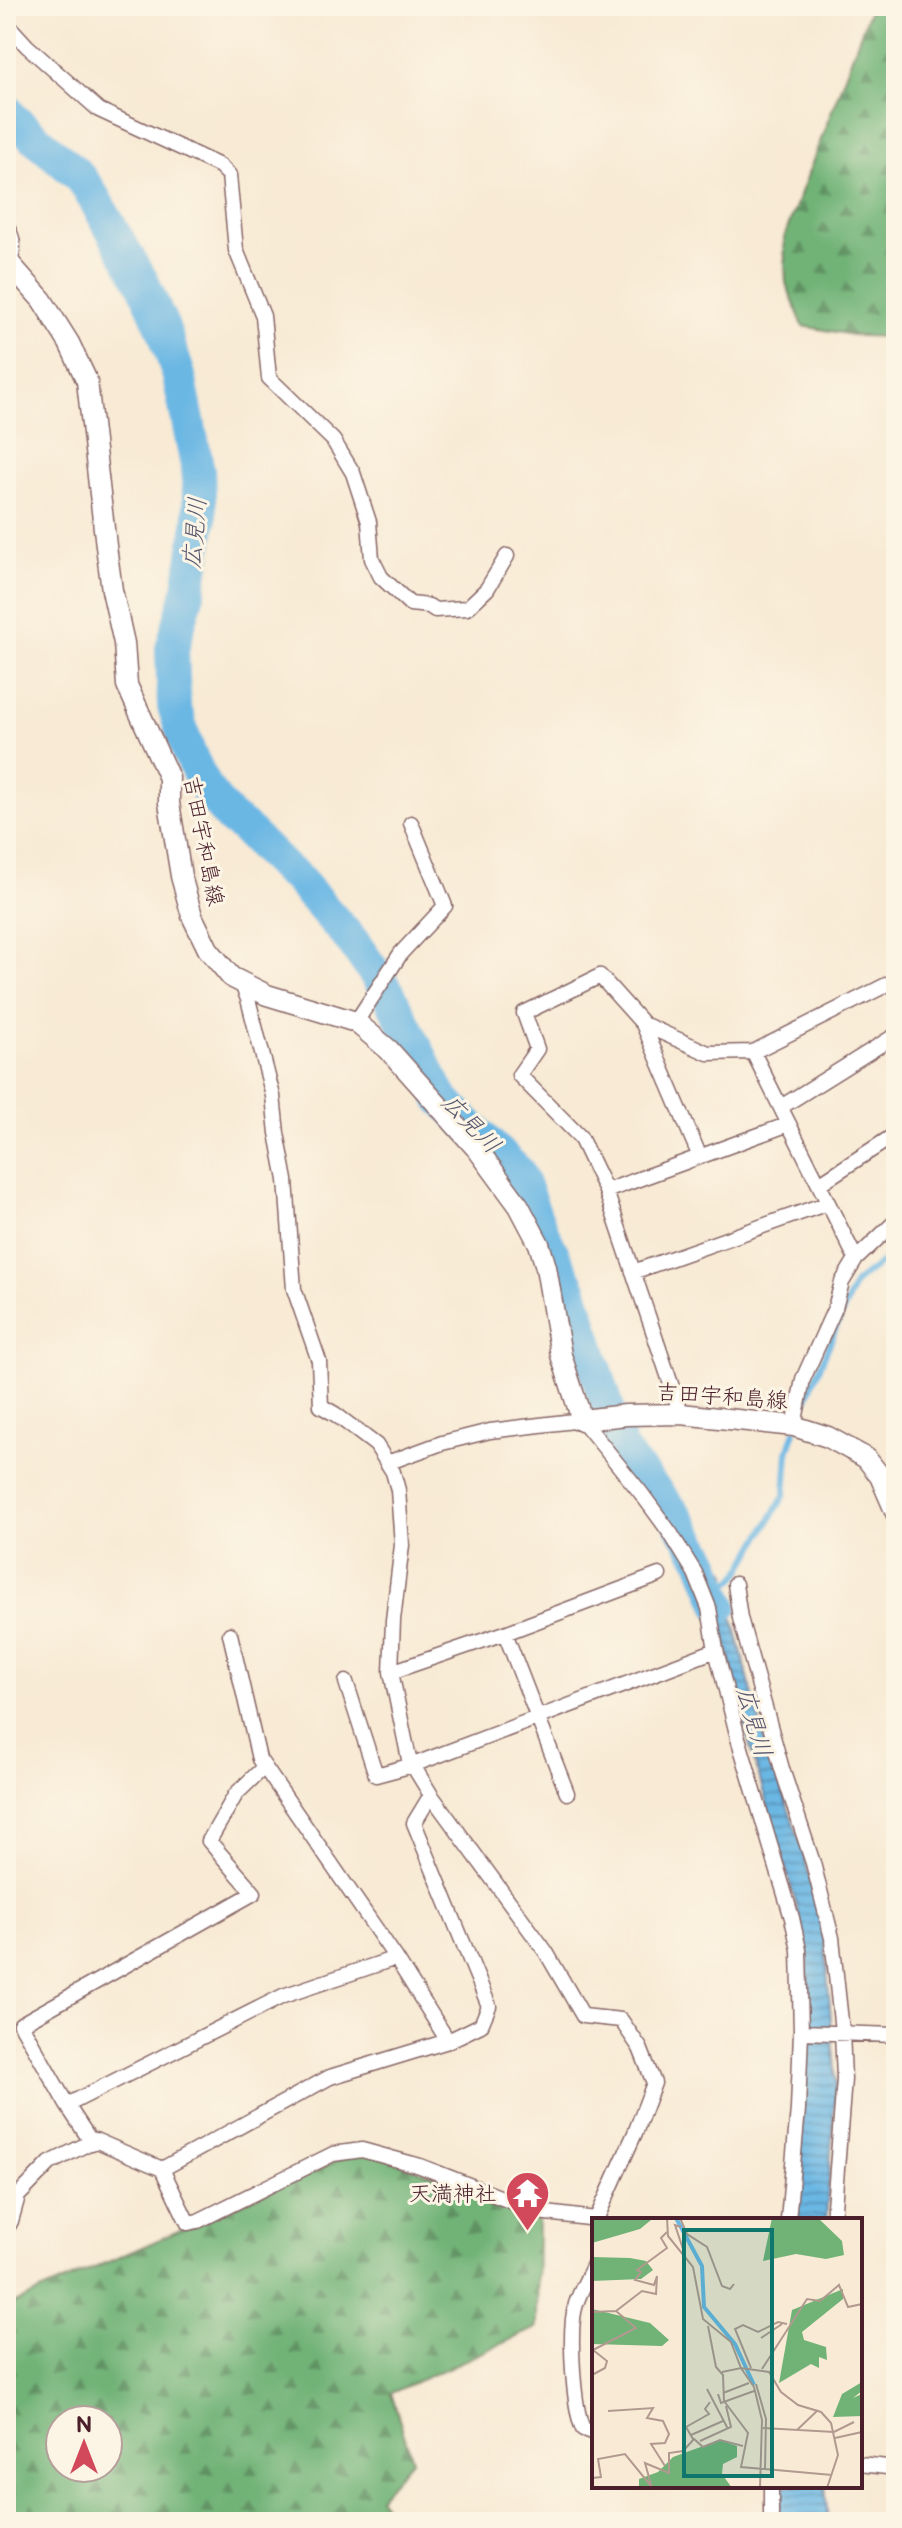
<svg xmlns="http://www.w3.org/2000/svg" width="902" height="2528" font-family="'Balsamiq Sans','Klee One',sans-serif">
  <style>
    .forest { fill: url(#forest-firs); stroke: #5e6951; stroke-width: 2; fill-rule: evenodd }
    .water { fill: url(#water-rules); stroke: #5a6b88; stroke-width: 2 }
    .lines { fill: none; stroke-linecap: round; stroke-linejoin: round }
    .stream { stroke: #6ab7e4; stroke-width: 6 }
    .river { stroke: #6ab7e4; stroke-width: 34 }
    .street-casing { stroke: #876666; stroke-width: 17 }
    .secondary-casing { stroke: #876666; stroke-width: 23 }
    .street { stroke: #fff; stroke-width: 14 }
    .secondary { stroke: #fff; stroke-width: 20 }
    .labels { text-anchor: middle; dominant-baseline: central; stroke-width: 6; stroke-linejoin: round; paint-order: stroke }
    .street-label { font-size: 22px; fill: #4a1f2b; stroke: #fcf5e5 }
    .poi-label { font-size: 22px; fill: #4a1f2b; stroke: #fcf5e5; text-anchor: end }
    .water-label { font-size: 24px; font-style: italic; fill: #55546c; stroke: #fcf5e5 }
    .inset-river { fill: none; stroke: #6ab7e4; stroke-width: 4 }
    .inset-road { fill: none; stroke: #b29990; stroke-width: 2 }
    .view { fill: #0f766e; fill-opacity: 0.15; stroke: #0f766e; stroke-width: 4 }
    .inset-edge { fill: none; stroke: #4a1f2b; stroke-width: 4 }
  </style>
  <defs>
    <pattern id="forest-firs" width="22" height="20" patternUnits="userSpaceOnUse" patternTransform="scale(2)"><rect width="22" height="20" fill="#71b377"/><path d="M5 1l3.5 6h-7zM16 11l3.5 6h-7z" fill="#5f9162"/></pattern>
    <pattern id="water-rules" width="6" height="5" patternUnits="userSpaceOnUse" patternTransform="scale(2)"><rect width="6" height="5" fill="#6ab7e4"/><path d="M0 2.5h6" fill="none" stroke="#5994b9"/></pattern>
  </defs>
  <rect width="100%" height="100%" fill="#fcf5e5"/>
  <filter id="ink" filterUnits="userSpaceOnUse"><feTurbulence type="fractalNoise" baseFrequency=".0125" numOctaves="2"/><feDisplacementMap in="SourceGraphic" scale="16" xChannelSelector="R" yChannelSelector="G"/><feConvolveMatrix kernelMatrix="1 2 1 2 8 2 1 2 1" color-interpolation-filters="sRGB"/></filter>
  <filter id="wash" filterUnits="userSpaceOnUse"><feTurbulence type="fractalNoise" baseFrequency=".006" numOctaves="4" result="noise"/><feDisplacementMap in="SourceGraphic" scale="32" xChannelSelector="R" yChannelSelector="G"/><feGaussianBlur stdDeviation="1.8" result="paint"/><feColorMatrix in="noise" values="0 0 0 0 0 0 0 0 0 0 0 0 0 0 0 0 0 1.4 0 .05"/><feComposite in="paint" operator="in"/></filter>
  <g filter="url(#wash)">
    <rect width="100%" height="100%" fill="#f8ead4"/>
    <path class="forest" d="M871,6h25v331l-38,-1 -55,-10 -17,-43 -2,-45z
      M362,2150l176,62 -1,116 -146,65 21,66 -33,38 19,25h-392v-215zM60,2420h48v48h-48z"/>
    <path class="water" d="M714,1556l13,17 1,26 35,136 38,110 23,87 12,152 -10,136h-33l10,-114 5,-129 -2,-32 -10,-41 -50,-172 -26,-119 -21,-46z
      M779,2486h46l3,36h-48z"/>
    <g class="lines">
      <path class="stream" d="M804,1405l51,-122 41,-32
        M730,1582l9,-8 46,-80 3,-42 7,-21"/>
      <path class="river" d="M6,109l5,8 66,57 11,14 55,95 20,45 16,48 19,95 2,48 -11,70 -17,60 2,57 15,47 16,34 24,30 14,10 45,45 7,4 58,66 35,50 54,107 76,73 22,56 31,63 50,159 55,66 27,44 18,46"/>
    </g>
  </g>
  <g filter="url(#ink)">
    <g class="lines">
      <defs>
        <path id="street" d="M6,23l21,23 72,64 121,56 9,9 7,75 27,66 6,62 64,62 20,33 16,49 3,37 9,18 29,27 19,2 6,4 32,-2 20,-19 20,-33
          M6,226c9,13 8,22 4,38
          M241,982l7,17 25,97 4,37 9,47 8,109 25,72 2,45 14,8 41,31 17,27 5,18 4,55 -9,75 -2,52 18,87 22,36 115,157 37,64 38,4 19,28 14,35 -19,50 -39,87
          M356,1022l45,-69 44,-47 -34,-83
          M643,1024l57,133
          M753,1052l103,207
          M781,1107l115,-72
          M819,1184l77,-50
          M606,1191l183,-67
          M633,1272l195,-69
          M681,1414l-75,-223 -26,-54 -61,-62 18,-26 -13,-36 76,-37 43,48 65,29 45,-1 143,-72
          M794,1426l9,-47 32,-71 7,-26 14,-23 40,-38
          M387,1463l55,-20 48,-12 92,-11 59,73 30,41 24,39 14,35 7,42 22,88 54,180 7,32 2,82 -3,77 -10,111
          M735,1584l5,34 42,151 31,94 19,75 10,93 2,48 -11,141
          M505,1633l62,160
          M230,1634l29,125 137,199 52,83
          M391,1672l114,-39 154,-58
          M346,1682l30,93 37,-10 303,-115
          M801,2032l95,3
          M67,2105l216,-109 113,-38
          M92,2143l-25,-38 -46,-81 233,-131 -45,-52 27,-47 28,-27
          M162,2169l168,-92 118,-36 33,-16 8,-19 -75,-183 17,-28
          M6,2230l5,-9 7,-25 32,-33 45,-23 67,29 26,54 10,-2 135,-67 29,-4 58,16 118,46 58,7
          M594,2264c-6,14 -14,27 -18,40 -8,24 -3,102 7,125l11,4
          M860,2464l36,4
          M771,2486v36"/>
        <path id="secondary" d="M6,259l36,41 27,43 18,38 19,165 6,44 12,53 3,42 42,93v25l12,73 11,40 16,33 23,28 36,18 89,27 33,28 89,100 41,56 20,38 7,23 15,88 21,65 44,-5 55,-1 113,12 34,11 38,21 14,18 16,37"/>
      </defs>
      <use href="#street" class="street-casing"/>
      <use href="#secondary" class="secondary-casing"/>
      <use href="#street" class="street"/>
      <use href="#secondary" class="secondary"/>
    </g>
  </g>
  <defs>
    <symbol id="temple-pin" viewBox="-11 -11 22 30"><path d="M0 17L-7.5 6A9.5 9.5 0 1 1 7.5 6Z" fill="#d1495b" stroke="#fcf5e5"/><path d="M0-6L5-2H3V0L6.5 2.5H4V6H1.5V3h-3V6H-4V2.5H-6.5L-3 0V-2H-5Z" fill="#fff"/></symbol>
  </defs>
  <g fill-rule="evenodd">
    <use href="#temple-pin" x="502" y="2168" width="51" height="69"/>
  </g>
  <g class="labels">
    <g class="street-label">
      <text transform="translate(203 841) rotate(79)">吉田宇和島線</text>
      <text transform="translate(722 1397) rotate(4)">吉田宇和島線</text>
    </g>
    <g class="poi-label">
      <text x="497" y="2194">天満神社</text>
    </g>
    <g class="water-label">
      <text transform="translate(195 533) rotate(-85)">広見川</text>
      <text transform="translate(471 1124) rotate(46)">広見川</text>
      <text transform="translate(754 1722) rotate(74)">広見川</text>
    </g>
  </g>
  <g transform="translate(592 2218)">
    <rect width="270" height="270" fill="#f8ead4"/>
    <path d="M0,0h58l1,2 -11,9 -48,14zM180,0h46l24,23 2,14 -18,4 -30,-5 -33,7zM0,39l38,1 16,3 7,9 -12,9 -49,2zM251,71v10l-41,33 2,8 22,7 1,13 -8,-3v11l-8,-4 -32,19 13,-73zM0,91l58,14 19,17 -7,6 -70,-2zM270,164v9l-9,7 9,-4v22l-29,1 9,-23zM128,222l17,6v11l-14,7 -1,10 10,14h-93v-9l19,-7 15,-15z" fill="#71b377"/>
    <path class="inset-river" d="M84,0l26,48 2,41 31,37 19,41"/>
    <path class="inset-road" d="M75,0l1,18 25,31 10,52 28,23 10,26 28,4 12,20 17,13 23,7 10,11 7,32 -11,33M88,0l7,16 20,13 15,39 8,3 4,-5M89,9l-6,-2 10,30M0,94l24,-1 26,-20 14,3 1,-18 -3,9 -19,-5 6,-8 -4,-2 30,-22 -6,-10 6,-6M116,108l8,41 7,8 1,26 24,32 -7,34 91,8M169,120l21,-14M159,150l-16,-39 8,-4 15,7 20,-10 9,2M170,151l45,-70 13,2 19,-16 9,22 14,-3M130,154l19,-4 13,19 8,33 -2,68M0,157l13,-7 2,-7 -14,-11 43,-22 -20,-17M164,166l10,35 -1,51M115,171l21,40M131,175l26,-10M126,176l3,9 33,-12M16,193l45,-3 -6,10 16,3 6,13 -4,9 -14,1 14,22M171,210l71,4 20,-10M205,212l21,-20M99,217l32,-14M243,220l27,-6M101,221l-7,-12 23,-13 -4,-5 5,-7M108,223l31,-14 -5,-21M0,260l9,-1 -3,-18 27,-5 26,32M60,270l-7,-25 24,10v-20l14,-2 11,-12 9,8 17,-7 23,6"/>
    <path class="view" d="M92,12h88v246h-88z"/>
    <rect width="270" height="270" class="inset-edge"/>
  </g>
  <rect width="902" height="2528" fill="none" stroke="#fcf5e5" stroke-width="32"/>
  <g transform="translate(84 2444)"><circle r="38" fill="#fcf5e5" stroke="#b59f9b" stroke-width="2"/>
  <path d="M0-6L14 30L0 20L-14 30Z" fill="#d1495b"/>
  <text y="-12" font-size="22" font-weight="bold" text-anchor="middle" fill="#4a1f2b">N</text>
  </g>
</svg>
